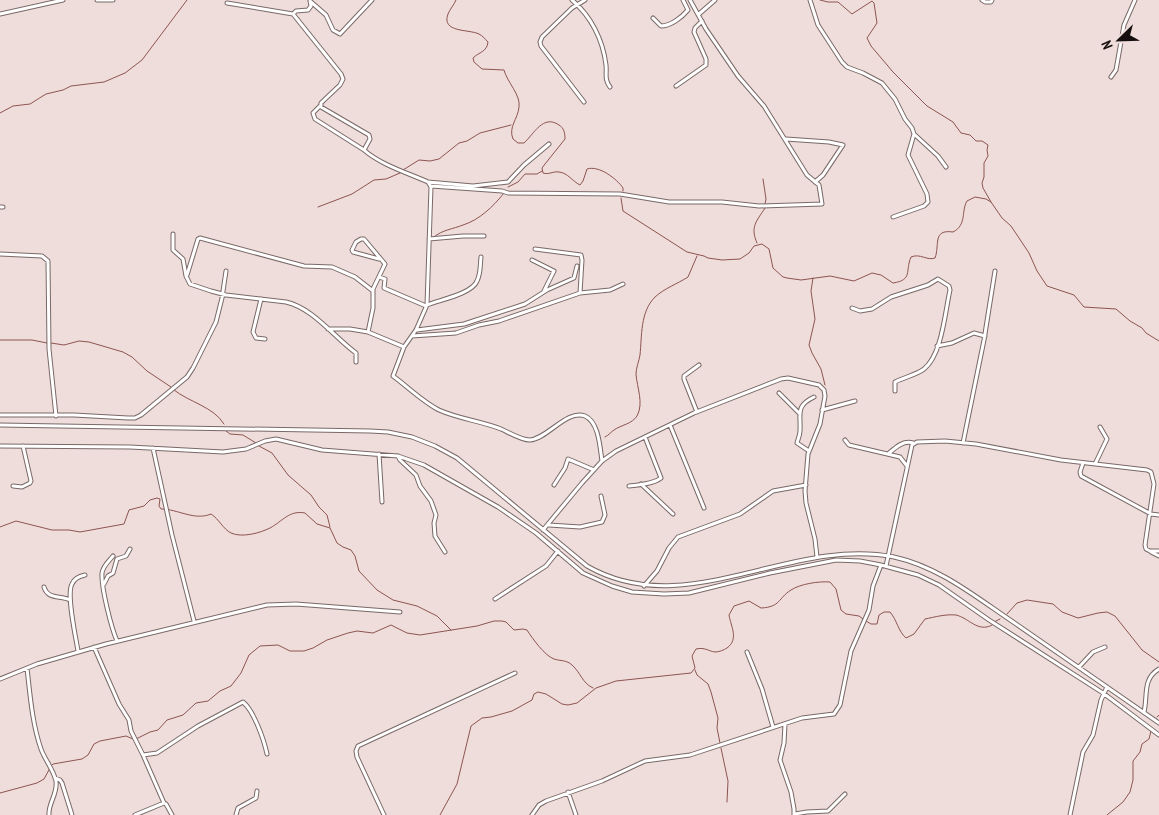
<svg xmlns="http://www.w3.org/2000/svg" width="1159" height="815" font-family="'PT Sans Narrow',sans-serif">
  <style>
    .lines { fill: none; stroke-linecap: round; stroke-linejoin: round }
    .stream { stroke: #8d5450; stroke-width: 1 }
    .street-casing { stroke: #786967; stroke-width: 5 }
    .street { stroke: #fff; stroke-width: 3 }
  </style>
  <rect width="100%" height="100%" fill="#efdddb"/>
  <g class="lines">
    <path class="stream" d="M456,0c-2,5 -6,9 -8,14 -7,19 21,15 31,20 4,2 6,5 9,8 -1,10 -9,10 -15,16l1,4 8,7 22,1c3,12 17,25 15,37 -1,12 -11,20 -6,32l5,4h6c10,-9 19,-29 35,-18 5,3 6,8 6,14l-20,25 -3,4 1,5c6,2 10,-2 16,-1 9,1 13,9 21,13l3,-4 4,-12c12,-4 30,10 36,19v3
      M820,0l8,2h10l14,12 20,-13 2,2 3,20 -10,15 4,8 22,26 34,34 26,16 8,11 9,2 6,6h6l6,4 -1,5 1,6 -4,7v14l-2,6 1,5 8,14
      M0,113l13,-7 17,-2 16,-10 17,-4 8,-4 33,-4 21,-9 17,-13 45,-60
      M403,170l16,-10 11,1 9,-2 20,-16 8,-2 13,-8 31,-8
      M763,179l3,20 -1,5
      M508,187l10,-5 7,-8h12l5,-3
      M621,198l2,13 64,41 17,4 4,2 14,2 18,-1 9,-6 5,-7 8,-2 7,5 4,19 10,9 4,1 14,2 29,-4 24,5 18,-8 9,2 12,8c20,-3 12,-12 18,-26 9,-4 16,4 24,1 5,-13 -3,-29 18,-26 14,-7 8,-21 14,-31l8,-4 11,2 5,3 11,16 9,8 18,27 8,18 10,15 27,9 10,12 32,2 14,12 12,7 4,5 13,8
      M318,207l34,-13 22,-14 12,-1 14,-6
      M434,237c8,-7 19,-8 29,-12 16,-5 30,-18 41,-32
      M757,243c-7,-16 -1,-21 8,-35
      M813,278l-2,13 4,28 -6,26 3,8 9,16 4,16
      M0,340h32l15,3
      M51,343l13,2 15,-4 10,1 34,10 9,5 15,14 24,16
      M174,390c15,12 40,17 50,34
      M226,431l4,3 13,1 13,8
      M605,437c4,-2 6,-5 9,-7 7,-5 18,-6 23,-14 7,-13 0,-28 -1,-42 0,-6 3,-13 4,-19 2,-19 0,-43 15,-58 10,-9 22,-13 33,-20l9,-21
      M259,446l13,7 16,22 23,20 8,12 8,8 3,12
      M0,527l16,-6 36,9h17l11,2 44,-8 5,-14 15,-4 6,-6 7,-2 3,1 -1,7 2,3c17,0 33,12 50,5 8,5 12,15 20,19 11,5 29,0 39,-5 13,-7 19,-18 35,-15l12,11 13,4 7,15 6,4 8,3 4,6 4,15 18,19 16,10 24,6 20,10 14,14
      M1007,614l10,-11 10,-3 26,4 9,8 16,6 20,-5 9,-1 8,4 27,34 17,12
      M866,621l5,3h6l2,-9 5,-3h6c7,8 8,19 16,26l8,-4 11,-15c10,-2 20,-5 31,-4 13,3 22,18 36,10
      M994,622l6,-3
      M695,670l2,5 11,9 3,8 7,26 -1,10 3,15
      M1157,717l2,-2
      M136,739l14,-7 8,-2 9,-10 16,-5 13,-12 12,-2 12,-10 11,-5 10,-13 8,-18 11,-9 18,-1 12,6h14l9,-3 14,-8 21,-7 9,-2 16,2 18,-8 16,8 13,2 57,-9 17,-5h8l4,1 8,8 9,-1 4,1c5,8 18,26 27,29 6,2 13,1 18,6 9,8 10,18 21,23
      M721,748l7,33 -1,21
      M51,766l2,-2 29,-5 6,-4 6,-11 6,-3 26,-5 7,3
      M0,793l37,-10 7,-4 6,-11
      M440,815l17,-31 14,-58 11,-8 9,-1 21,-6 20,-11 2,-6 4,-2 8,2 16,10 6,1 9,-2 19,-15 20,-7 75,-8 4,-5 -3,-12 4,-7c9,-2 12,2 19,3 4,0 9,-2 12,-4 12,-9 4,-21 2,-33l5,-9 15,-5 12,7c20,-1 17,-10 30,-18 9,-6 28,-9 39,-8l6,7 5,21 5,4 13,2 4,3
      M1107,815l16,-13 7,-10 3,-12v-19l7,-9 2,-8 7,-5 2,-8"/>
    <defs>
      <path id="street" d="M97,0h16
        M572,0c19,16 31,40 34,65 1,9 -2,14 4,22
        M810,0l8,25 24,37 5,5 16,6 19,10 13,16 10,20 7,9 2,6 24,22 8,11
        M982,0l3,2h6l1,-2
        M310,1l1,5 -3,4 -12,1 -3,3 48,60 2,5 -3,6 -19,18v4l48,28 1,4 -6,11c17,15 44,23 64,32l3,5 -4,118 -11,25 -12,17 -11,29c15,11 30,26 46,34 20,9 42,11 62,19 9,4 20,11 29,11 17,-1 37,-31 55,-24 14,6 15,32 17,45
        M310,1l16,14 7,15 7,4 32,-34
        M227,3l66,11
        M0,14l63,-14
        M699,14l16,-14
        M653,18l8,8c10,0 21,-9 27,-16l-5,-10
        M1111,77l5,-7 8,-45 11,-25
        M676,86l30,-21v-6l-12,-27 1,-4 7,-7
        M584,102l-43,-56 -1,-4 2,-5 30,-29 13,-8
        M321,105l-8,8 2,6 49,31
        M786,139l43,3 14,3 -20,30 -8,7
        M428,182l45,4 35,-4 16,-17 25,-21
        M431,186l71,5 6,2 112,1 49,8h53l37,4 63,-2 -3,-19 -12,-10 -43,-69 -26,-30 -32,-47 -16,-29
        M0,207h3
        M893,217l31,-11 4,-4 -1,-8 -19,-39 6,-21
        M173,234v16l10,9 3,17 4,8 21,7 15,4 60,7c27,6 48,35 70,51v9
        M429,239l34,-3h21
        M535,249l46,6 1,5 -2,33
        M0,254l42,2 6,5 1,88 7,67
        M532,260l22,11 -10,20
        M187,275l11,-36 2,-1 104,28 28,1 23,10 18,14
        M379,277l6,2 -1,9 42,18
        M261,299l-8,33 3,6 9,1
        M427,305c12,-5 45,-11 50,-24 4,-8 3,-16 4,-24
        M852,308l8,3 12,-2 19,-12 37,-12 10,-6 11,7 1,4c-5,22 -8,65 -26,79 -8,6 -19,8 -29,13v9
        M328,329h22l18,3 36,15
        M417,330l47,-6 61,-20 22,-14 27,-12 3,-12
        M368,332l5,-24v-19l12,-25 -21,-25h-3l-5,3 -4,8 1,2 26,7
        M412,336l44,-3 23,-8 20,-4 81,-28 30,-3 13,-6
        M937,346l15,-3 22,-10 11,3
        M779,393l20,20
        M822,410l33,-9
        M697,412l-13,-33v-3l15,-11
        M0,415h74l54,3h7l6,-3 46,-38 6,-9 23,-46 6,-24 4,-27
        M0,425l370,6 18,1 24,5 23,9 22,12 130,108c99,57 203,-30 307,-9 46,10 83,41 122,67 48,33 95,66 143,99
        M670,425l34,83
        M845,440l4,5 51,12 7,9
        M963,443l21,-103 11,-69
        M0,446l130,1 93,5 23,-3 19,-8 11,-2 46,11 76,6 26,9 74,42 38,26 47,40 29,13 20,6 32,2 25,-1 81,-20 66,-13 24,1 21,4 37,10 21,10 50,35 114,73 56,42
        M153,448l19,87 22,86
        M809,451l-12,-8c1,-4 3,-8 3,-12 1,-17 -5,-25 14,-34
        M379,454l3,48
        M888,454c7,-6 15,-14 25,-11
        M398,456l2,4 16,15 4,11 11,15 5,14 -2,8 1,13 10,16
        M1083,463l-3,9 1,4 70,38 8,1
        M1095,464l12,-25 -7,-12
        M641,484l32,30
        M554,485l11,-17 3,-9 26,11
        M13,486l9,1 8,-4 1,-2 -8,-35
        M629,486c10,-1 24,-2 32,-8l-16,-41
        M549,525l31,2 22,-5 3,-7 -4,-19
        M543,530l39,-47 20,-22 14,-10 78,-38 87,-34 7,-1 31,7 5,5 1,6 -5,28 -12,30 -3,37 1,12 9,36 2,18
        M1151,552l8,4
        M113,556c-4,5 -10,10 -11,17 -1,14 9,54 15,68
        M886,566l26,-121 5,-3 28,-1 31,3 85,16 86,10 4,2 3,12 -9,61 1,4 4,2h9
        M104,584l4,-8 5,-3 4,-14 9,-3 4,-7
        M644,586l13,-15 12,-23 9,-11 62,-23 33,-23 33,-6
        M44,587c4,13 16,8 26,13
        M495,599l51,-33 12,-15
        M94,647l25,57 10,16 2,11 12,24 21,48 2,1 6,11
        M78,651c-2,-13 -12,-57 -6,-67 2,-5 8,-8 13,-9
        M747,652l15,37 11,38
        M1079,667l14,-15 12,-5
        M27,668c3,26 5,55 14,81 4,11 12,20 15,32 2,13 -8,22 -7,34
        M0,679l37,-15 69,-20 161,-39 29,-1 104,8
        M1144,712c4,-16 -2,-33 15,-43
        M785,724l-1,19 -4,17 11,32 3,17v6
        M143,755l14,-2 41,-27 45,-24c11,9 21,38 24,52
        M55,778l5,2 2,3 10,32
        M568,792l8,23
        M795,814l12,-2 21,-1 17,-17
        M135,815l29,-12
        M236,815l2,-7 18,-10 1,-7
        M384,815l-27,-58 -1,-6 2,-5 157,-73
        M532,815l7,-10 7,-4 56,-20 43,-20 45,-6 112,-37 32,-4 6,-9 11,-54 18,-41 4,-24 8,-21
        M1070,815l13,-63 10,-17 8,-35 6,-13"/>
    </defs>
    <use href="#street" class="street-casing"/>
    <use href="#street" class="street"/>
  </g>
  <g transform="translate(1119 40) rotate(247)" stroke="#efdddb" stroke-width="4" paint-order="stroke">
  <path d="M0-4L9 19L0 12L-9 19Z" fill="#150f0f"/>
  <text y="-8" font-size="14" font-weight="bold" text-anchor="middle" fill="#150f0f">N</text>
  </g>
</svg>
